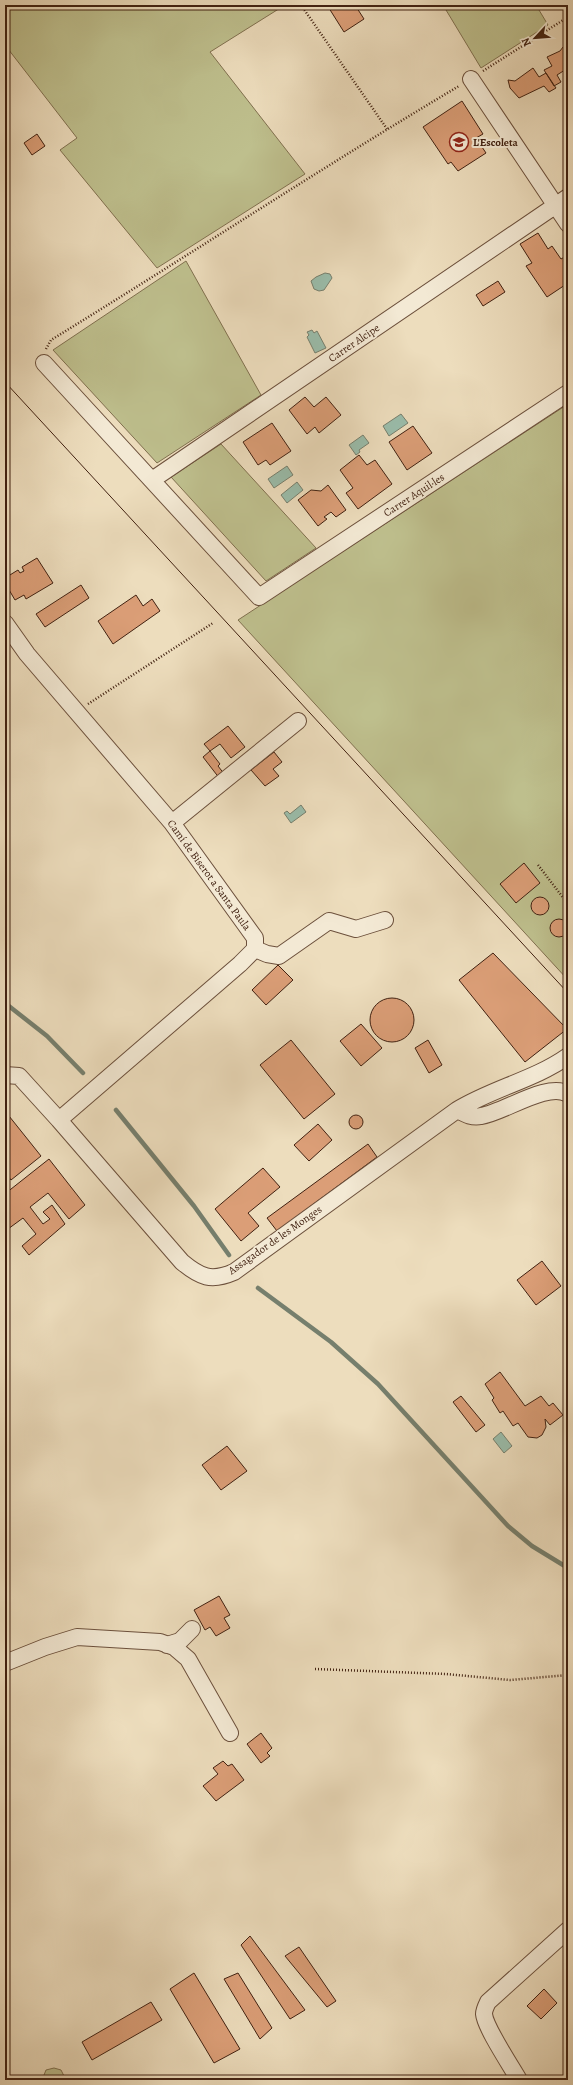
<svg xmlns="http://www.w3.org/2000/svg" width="573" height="2085" font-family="Alegreya,serif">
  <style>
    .green { fill: #bebf8d; stroke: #80704f }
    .water { fill: #9abdab; stroke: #767f6d }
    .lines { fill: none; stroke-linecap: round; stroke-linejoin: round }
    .stream { stroke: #767f6d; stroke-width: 4.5 }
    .building { fill: #db9e77; stroke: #412111 }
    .minor-casing { stroke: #6c503c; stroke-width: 18 }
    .path { stroke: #412111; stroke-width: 2.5; stroke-dasharray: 1 2; stroke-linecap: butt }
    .minor { stroke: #f3e9d4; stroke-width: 16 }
    .tram { stroke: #412111; stroke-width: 1 }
    .labels { text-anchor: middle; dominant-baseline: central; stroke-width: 4; stroke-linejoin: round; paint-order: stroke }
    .poi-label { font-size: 11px; font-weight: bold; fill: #412111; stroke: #f3e9d4; text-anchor: start }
    .street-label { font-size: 11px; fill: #412111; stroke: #f3e9d4 }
  </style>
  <rect width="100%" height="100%" fill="#edddbd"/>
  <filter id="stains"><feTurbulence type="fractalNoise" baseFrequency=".005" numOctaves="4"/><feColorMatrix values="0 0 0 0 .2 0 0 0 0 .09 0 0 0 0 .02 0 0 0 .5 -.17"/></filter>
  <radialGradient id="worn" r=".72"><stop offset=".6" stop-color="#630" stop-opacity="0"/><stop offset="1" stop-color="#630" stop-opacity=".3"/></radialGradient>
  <path class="green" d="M5,5h280l-75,47 95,122 -148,94 -97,-118 17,-12 -72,-93z
    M443,5h93l12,20 -67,43z
    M186,261l75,134 -104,68 -104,-113z
    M568,404v576l-330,-360z
    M221,444l95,104 -50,33 -95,-104z
    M54,2068l7,2 5,10h-24l4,-10z"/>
  <path class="water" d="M325,273l5,1 2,4 -8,12 -5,1 -5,-2 -3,-8 5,-4z
    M312,330l2,3 3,-2 9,17 -11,5 -8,-16 2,-2 -2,-3z
    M401,414l7,9 -19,13 -6,-10z
    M363,435l6,8 -10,7 1,2 -4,3 -7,-10z
    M287,466l6,9 -19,13 -6,-9z
    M297,482l6,8 -16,13 -6,-8z
    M301,805l5,7 -15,11 -7,-10 3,-2 3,3z
    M501,1432l11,14 -8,7 -11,-14z"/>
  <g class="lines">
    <path class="stream" d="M5,1003l42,33 36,37
      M116,1110l78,96 35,49
      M258,1288l73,54 47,42 130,142 24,20 36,22"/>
  </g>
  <path class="building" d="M327,5h28l9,14 -20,13z
    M568,44v24l-11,7 4,7 -7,4 -10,-16 8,-4 -5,-9 13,-6 3,-4h4z
    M533,68l6,9 7,-4 10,15 -7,4 -5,-6 -25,12 -9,-10 -2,-8 7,1z
    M462,101l21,33 -7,4 10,15 -28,18 -7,-9 -3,2 -25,-37z
    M37,134l8,12 -13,9 -8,-12z
    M538,233l10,16 4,-3 9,13 7,-4v28l-21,14 -21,-31 6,-3 -12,-19z
    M498,281l7,11 -22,14 -7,-11z
    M305,397l9,10 12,-10 15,18 -22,18 -4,-6 -8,7 -18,-24z
    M272,423l19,28 -21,14 -4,-5 -8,5 -15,-23z
    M413,426l19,27 -25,17 -18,-28z
    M359,455l8,10 8,-5 17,24 -34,25 -12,-16 7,-5 -13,-18z
    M328,485l18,25 -10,7 -5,-5 -7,5 3,2 -9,7 -20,-26 13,-10 10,1z
    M37,558l16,25 -27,16 -2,-4 -9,5 -10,-17v-5l13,-8 2,3 4,-2 -2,-4z
    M81,585l8,13 -44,29 -9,-13z
    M136,595l7,11 9,-7 8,12 -47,33 -15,-23z
    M228,726l17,21 -14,11 -11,-14 -10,7 -6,-7z
    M210,751l10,13 -2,2 7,9 -5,4 -17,-22z
    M274,752l8,10 -9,7 6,7 -14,10 -14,-16z
    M524,863l16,20 -24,20 -16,-19z
    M531 906a9 9 0 1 1 18 0a9 9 0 1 1-18 0Z
    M550 928a9 9 0 1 1 18 0a9 9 0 1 1-18 0Z
    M493,953l74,76 -42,33 -66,-82z
    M278,965l15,15 -27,25 -14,-15z
    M370 1020a22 22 0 1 1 44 0a22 22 0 1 1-44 0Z
    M361,1024l21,24 -21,18 -21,-25z
    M291,1040l44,54 -31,25 -44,-54z
    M428,1040l14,25 -13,8 -14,-25z
    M5,1111l36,45 -30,24 -6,-8z
    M349 1122a7 7 0 1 1 14 0a7 7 0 1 1-14 0Z
    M318,1124l14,16 -23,21 -15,-16z
    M368,1144l9,13 -100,74 -10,-13z
    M49,1159l36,46 -16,14 -21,-26 -18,14 13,17 7,-5 -7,-7 9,-7 13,19 -36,31 -7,-9 14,-12 -13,-16 -15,11 -3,-4v-33l1,1z
    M263,1168l17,19 -32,26 11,13 -18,15 -26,-32z
    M542,1261l19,25 -25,19 -19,-25z
    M500,1372l25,34 16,-10 8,10 4,-3 10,12 -13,10 -5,-6 1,8 -4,8 -5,3 -9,-1 -10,-14 -5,3 -10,-15 -3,2 -8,-13 2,-2 -9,-14z
    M461,1396l24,29 -9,7 -23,-30z
    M227,1446l20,25 -26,19 -19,-25z
    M219,1596l11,19 -6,3 6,10 -14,8 -6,-9 -5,3 -11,-20z
    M261,1733l11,15 -5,5 3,3 -9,7 -14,-19z
    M223,1761l5,5 4,-2 12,16 -28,21 -13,-15 15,-12 -5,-6z
    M250,1936l55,74 -15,9 -49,-74z
    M299,1947l37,54 -9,6 -42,-51z
    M194,1973l46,76 -26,14 -44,-74z
    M238,1973l34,55 -12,11 -36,-60z
    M544,1989l13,14 -16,16 -14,-13z
    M151,2002l11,18 -70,40 -10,-18z"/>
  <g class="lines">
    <defs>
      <path id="minor" d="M471,79l97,145
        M44,363l215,234 309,-204
        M152,480l416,-283
        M5,623l22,31 145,169 83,115v11l-15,15 -181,156
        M172,823l126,-102
        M255,949l12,5 12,2 50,-35 27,8 29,-9
        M5,1075l14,1 40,44 123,142c18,15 29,20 52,10l223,-162c36,-22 77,-30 111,-54
        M457,1110c8,4 15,8 24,6 22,-3 67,-35 87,-22
        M167,1645l13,-4 12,-12
        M5,1663l40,-16 32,-10 83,5 14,5 14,12 42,74
        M519,2080c-8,-14 -34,-53 -35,-66 0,-4 2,-8 4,-12l80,-72"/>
    </defs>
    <use href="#minor" class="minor-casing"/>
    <path class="path" d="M301,5l86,124
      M483,71l85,-54
      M46,349l5,-9c137,-84 270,-172 408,-254
      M88,704l125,-81
      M538,865l30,39
      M315,1669l131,5 64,6 58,-5"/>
    <use href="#minor" class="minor"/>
    <path class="tram" d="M5,382l563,611"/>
  </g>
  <defs>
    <symbol id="school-ring" viewBox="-11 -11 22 22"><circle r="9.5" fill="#f3e9d4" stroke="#8f2418" stroke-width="1.5"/><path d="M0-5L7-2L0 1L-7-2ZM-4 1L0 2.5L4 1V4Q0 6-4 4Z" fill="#8f2418"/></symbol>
  </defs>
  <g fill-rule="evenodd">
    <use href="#school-ring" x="448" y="131" width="22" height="22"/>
  </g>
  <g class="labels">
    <g class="poi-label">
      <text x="473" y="142">L'Escoleta</text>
    </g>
    <g class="street-label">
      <text transform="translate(354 343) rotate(-34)">Carrer Alcipe</text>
      <text transform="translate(414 495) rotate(-33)">Carrer Aquil·les</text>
      <text transform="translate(209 875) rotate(54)">Camí de Biserot a Santa Paula</text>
      <text transform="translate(275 1240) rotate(-35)">Assagador de les Monges</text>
    </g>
  </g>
  <rect width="573" height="2085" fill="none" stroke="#edddbd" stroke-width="20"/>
  <rect x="6" y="6" width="561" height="2073" fill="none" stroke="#412111" stroke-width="2"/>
  <rect x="10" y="10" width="553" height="2065" fill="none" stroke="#412111"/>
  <g transform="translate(535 38) rotate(244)" stroke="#f3e9d4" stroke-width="3" paint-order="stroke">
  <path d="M0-3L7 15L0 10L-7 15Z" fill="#412111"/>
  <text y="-6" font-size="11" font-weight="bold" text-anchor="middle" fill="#412111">N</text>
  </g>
  <rect width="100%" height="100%" filter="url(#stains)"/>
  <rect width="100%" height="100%" fill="url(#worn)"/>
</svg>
